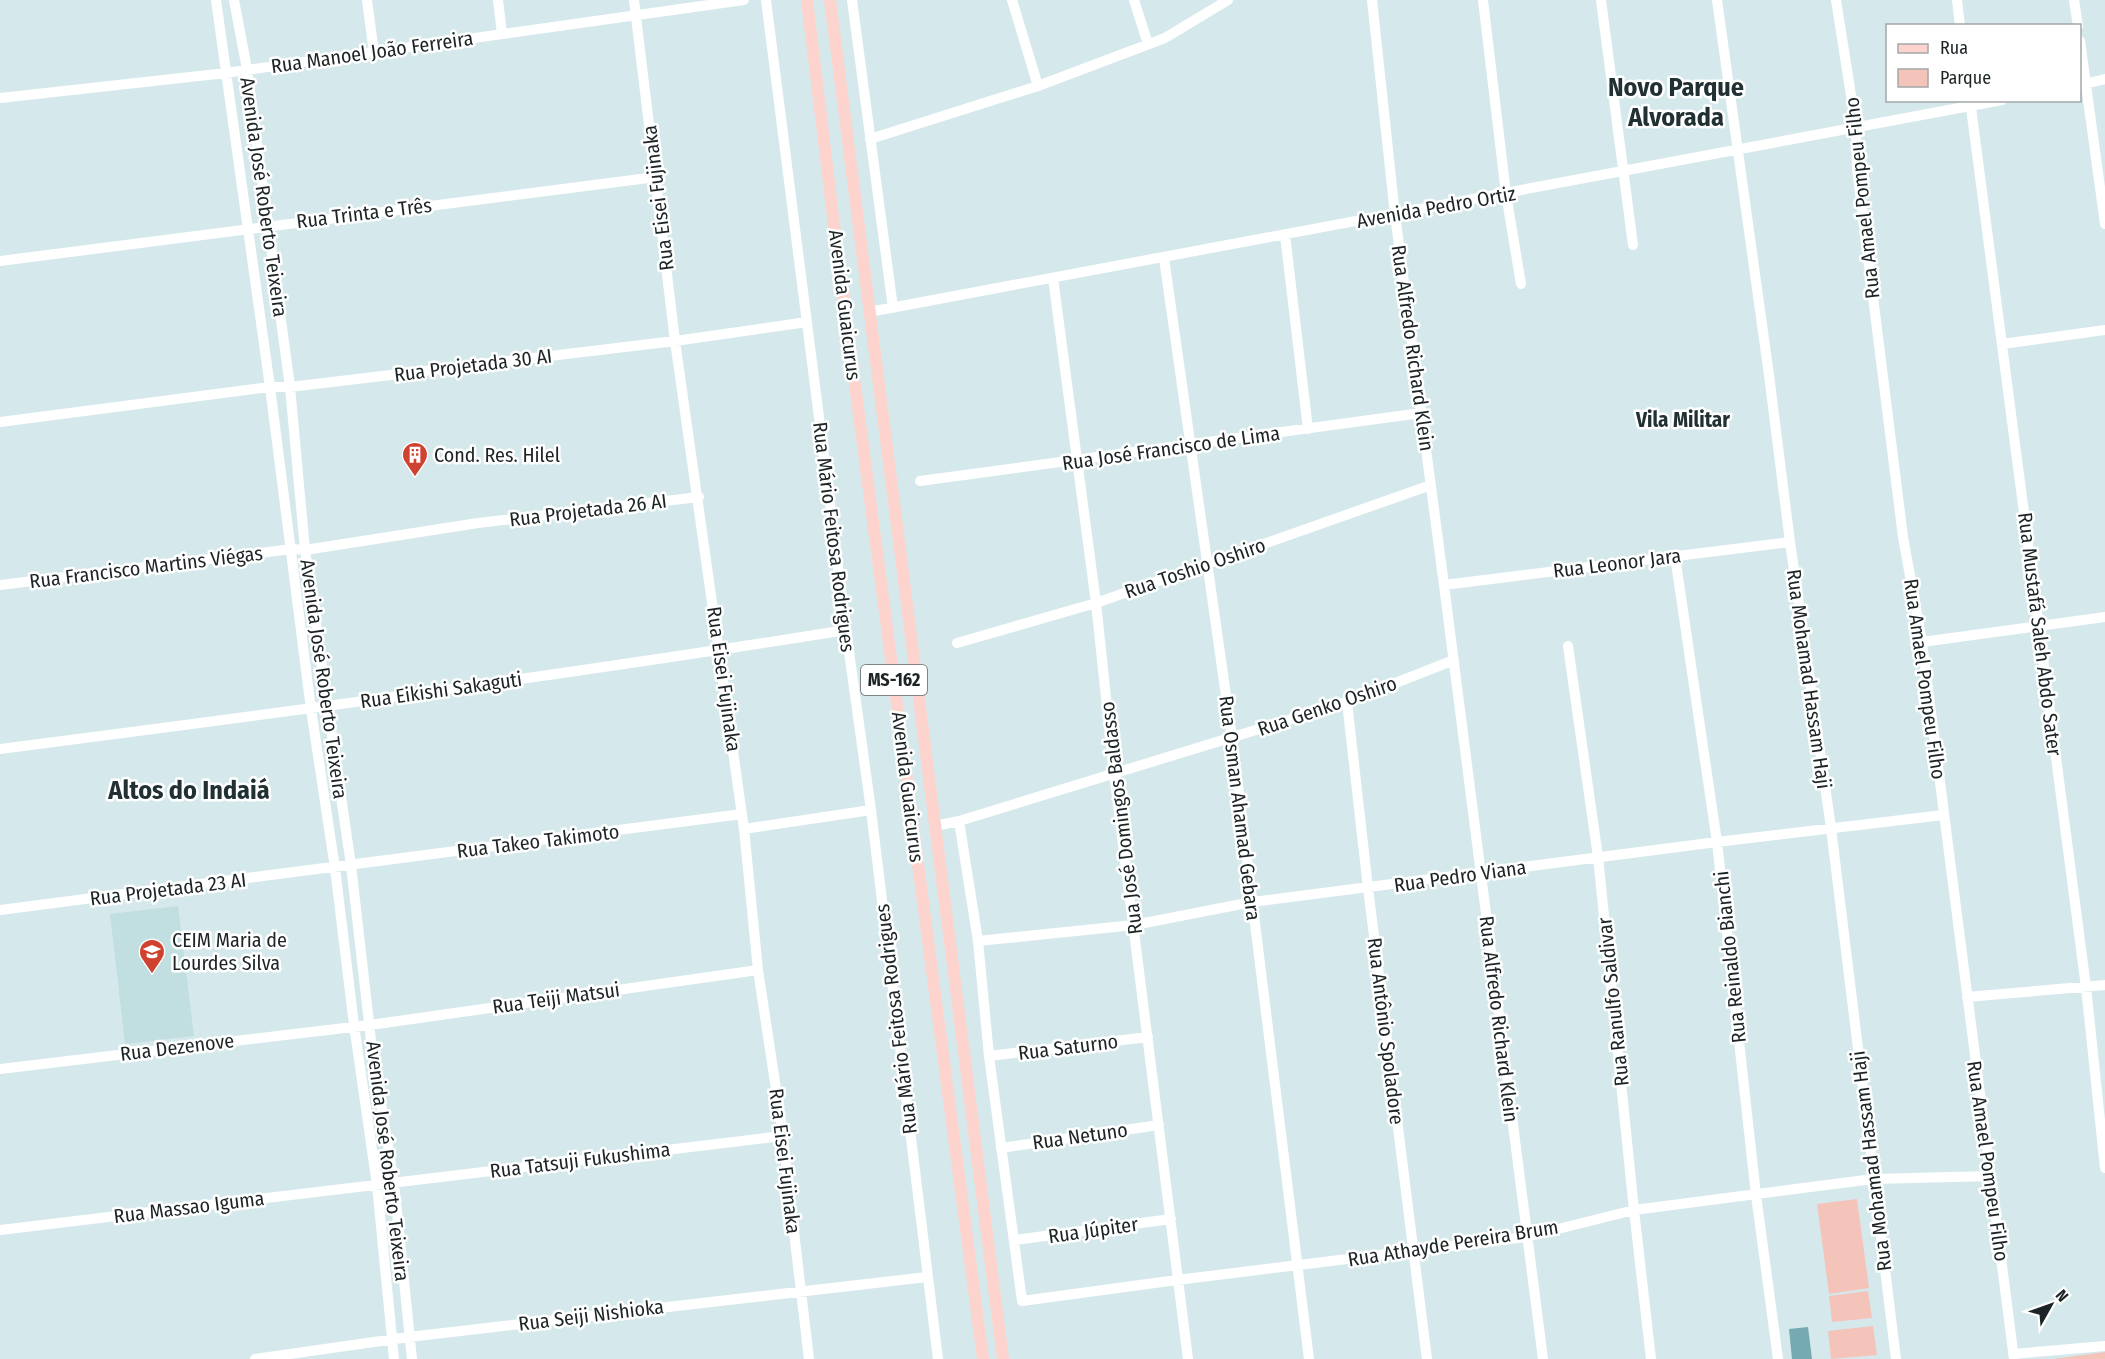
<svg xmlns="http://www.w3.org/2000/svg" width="2105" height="1359" font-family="'Fira Sans Condensed',sans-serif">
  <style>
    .built { fill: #c1dee1 }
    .green { fill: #f4c4ba }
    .water { fill: #74aab0 }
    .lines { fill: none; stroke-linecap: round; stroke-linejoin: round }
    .minor { stroke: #fff; stroke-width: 10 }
    .major { stroke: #fdd4cd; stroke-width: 12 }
    .labels { text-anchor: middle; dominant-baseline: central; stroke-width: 5; stroke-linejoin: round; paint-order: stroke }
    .shield { fill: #fff; stroke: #606666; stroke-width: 1.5 }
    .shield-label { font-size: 18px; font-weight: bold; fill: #1c2425 }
    .street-label { font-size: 20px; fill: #1c2425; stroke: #fff }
    .poi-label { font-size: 20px; fill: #1c2425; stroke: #fff; text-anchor: start }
    .neighbourhood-label { font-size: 21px; font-weight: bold; fill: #213133; stroke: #fff }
    .district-label { font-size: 26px; font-weight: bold; fill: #213133; stroke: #fff }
  </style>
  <rect width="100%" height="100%" fill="#d5e9ec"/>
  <path class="built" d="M178,906l16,130 -69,8 -15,-130z"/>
  <path class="green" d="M1857,1199l12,89 -40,6 -12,-90z
    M1868,1291l4,27 -40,4 -3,-26z
    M1873,1326l4,29 -46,4 -3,-28z
    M2105,1352v7h-52z"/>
  <path class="water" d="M1808,1327l4,32h-20l-3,-30z"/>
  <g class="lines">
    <path class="minor" d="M216,0l54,387 41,322 24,159 19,157 23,160 17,174
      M234,0l13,69 43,318 15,163 46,315 21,184 22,134 18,176
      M367,0l7,53
      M498,0l4,34
      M634,0l41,341 69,488 14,141 23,152 28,237
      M766,0l80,630 25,180 67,549
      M852,0l41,308
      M1012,0l26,86
      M1134,0l14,44
      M1372,0l23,215 49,370 99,774
      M1483,0l23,194 15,90
      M1601,0l32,245
      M1717,0l52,375 21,167 41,286 65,531
      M1836,0l20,127 1,42 46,368 19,105 92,717
      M1957,0l3,26
      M2074,0l4,26
      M2080,41l25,183
      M2080,85l25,-6
      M0,98l226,-25 518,-73
      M1970,100l116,887 19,181
      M870,139l168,-53 127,-48 63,-38
      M1285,235l23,194
      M1164,258l68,480 77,621
      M0,261l656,-84
      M1053,278l43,325 18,170 74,586
      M869,312l1133,-212
      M2002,344l103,-14
      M0,422l270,-35h20l385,-46 132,-19
      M920,481l501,-68
      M1675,556l42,286 39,353 22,164
      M0,585l292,-36 13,1 173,-27 221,-26
      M1444,585l346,-43
      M1922,642l183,-25
      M957,643l139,-40 335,-118
      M1568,646l30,211 36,353 17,149
      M1347,702l21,186 59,471
      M0,749c282,-36 565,-74 846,-119
      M959,821l19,120 11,115 33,245 155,-21 349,-43 108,-27 239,-31 118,-3
      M935,826l24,-5 388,-119 107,-42
      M744,829l127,-19
      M0,910l742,-96
      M978,941l156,-16 118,-23 465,-60 226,-27
      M1967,997l138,-12
      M989,1056l159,-19
      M0,1069l370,-44 388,-55
      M1001,1148l158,-23
      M0,1230l782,-94
      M1015,1240l156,-21
      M2013,1354l92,-8
      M255,1359l154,-22 518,-60"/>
    <path class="major" d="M807,0l27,225 149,1134
      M830,0l173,1359"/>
  </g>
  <defs>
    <symbol id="building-pin" viewBox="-11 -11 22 30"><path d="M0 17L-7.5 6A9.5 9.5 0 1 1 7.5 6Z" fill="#ce422f" stroke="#fff"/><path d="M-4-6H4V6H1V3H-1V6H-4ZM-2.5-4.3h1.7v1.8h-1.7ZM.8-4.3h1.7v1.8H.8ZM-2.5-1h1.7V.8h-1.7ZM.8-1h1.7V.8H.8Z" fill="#fff"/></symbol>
    <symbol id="school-pin" viewBox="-11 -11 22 30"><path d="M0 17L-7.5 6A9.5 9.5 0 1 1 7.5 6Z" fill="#ce422f" stroke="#fff"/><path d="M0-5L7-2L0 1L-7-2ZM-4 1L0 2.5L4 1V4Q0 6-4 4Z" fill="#fff"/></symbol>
  </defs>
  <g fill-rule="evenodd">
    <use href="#building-pin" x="400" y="440" width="30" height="40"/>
    <use href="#school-pin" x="137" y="937" width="30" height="40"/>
  </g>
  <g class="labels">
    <rect class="shield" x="861" y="665" width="66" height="30" rx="4.5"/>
    <g class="shield-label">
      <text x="894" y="680">MS-162</text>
    </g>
    <g class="street-label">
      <text transform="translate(372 52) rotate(-8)">Rua Manoel João Ferreira</text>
      <text transform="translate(264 197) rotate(82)">Avenida José Roberto Teixeira</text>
      <text transform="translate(658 198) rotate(-97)">Rua Eisei Fujinaka</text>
      <text transform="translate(1862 198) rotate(-96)">Rua Amael Pompeu Filho</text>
      <text transform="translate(1436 207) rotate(-10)">Avenida Pedro Ortiz</text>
      <text transform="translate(364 213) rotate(-7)">Rua Trinta e Três</text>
      <text transform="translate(845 305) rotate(83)">Avenida Guaicurus</text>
      <text transform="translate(1413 348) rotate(82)">Rua Alfredo Richard Klein</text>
      <text transform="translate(473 365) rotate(-7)">Rua Projetada 30 AI</text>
      <text transform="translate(1171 448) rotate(-8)">Rua José Francisco de Lima</text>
      <text transform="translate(588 510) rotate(-7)">Rua Projetada 26 AI</text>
      <text transform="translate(834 537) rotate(83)">Rua Mário Feitosa Rodrigues</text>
      <text transform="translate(1617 563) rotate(-7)">Rua Leonor Jara</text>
      <text transform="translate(146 567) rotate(-7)">Rua Francisco Martins Viégas</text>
      <text transform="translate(1195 568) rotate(-19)">Rua Toshio Oshiro</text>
      <text transform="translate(2040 634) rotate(83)">Rua Mustafá Saleh Abdo Sater</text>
      <text transform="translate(324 679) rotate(82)">Avenida José Roberto Teixeira</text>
      <text transform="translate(724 679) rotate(82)">Rua Eisei Fujinaka</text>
      <text transform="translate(1809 679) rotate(82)">Rua Mohamad Hassam Haji</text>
      <text transform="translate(1925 679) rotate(82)">Rua Amael Pompeu Filho</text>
      <text transform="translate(441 690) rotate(-8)">Rua Eikishi Sakaguti</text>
      <text transform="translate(1327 706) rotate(-19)">Rua Genko Oshiro</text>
      <text transform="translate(908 787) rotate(83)">Avenida Guaicurus</text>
      <text transform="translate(1240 808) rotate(83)">Rua Osman Ahamad Gebara</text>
      <text transform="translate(1121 818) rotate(-97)">Rua José Domingos Baldasso</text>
      <text transform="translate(538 841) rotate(-7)">Rua Takeo Takimoto</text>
      <text transform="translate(1460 876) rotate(-8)">Rua Pedro Viana</text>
      <text transform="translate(168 889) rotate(-7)">Rua Projetada 23 AI</text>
      <text transform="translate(1730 957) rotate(-96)">Rua Reinaldo Bianchi</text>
      <text transform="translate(556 998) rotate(-8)">Rua Teiji Matsui</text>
      <text transform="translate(1613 1002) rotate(-96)">Rua Ranulfo Saldivar</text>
      <text transform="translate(896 1019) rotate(-97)">Rua Mário Feitosa Rodrigues</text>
      <text transform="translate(1499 1019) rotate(83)">Rua Alfredo Richard Klein</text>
      <text transform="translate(1386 1031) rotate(83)">Rua Antônio Spoladore</text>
      <text transform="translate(177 1047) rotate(-7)">Rua Dezenove</text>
      <text transform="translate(1068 1047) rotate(-7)">Rua Saturno</text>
      <text transform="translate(1080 1136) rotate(-8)">Rua Netuno</text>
      <text transform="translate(580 1160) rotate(-7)">Rua Tatsuji Fukushima</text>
      <text transform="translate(388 1161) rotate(83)">Avenida José Roberto Teixeira</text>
      <text transform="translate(785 1161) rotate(83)">Rua Eisei Fujinaka</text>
      <text transform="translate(1871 1161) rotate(-97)">Rua Mohamad Hassam Haji</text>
      <text transform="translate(1988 1161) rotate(82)">Rua Amael Pompeu Filho</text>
      <text transform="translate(189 1207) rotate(-7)">Rua Massao Iguma</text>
      <text transform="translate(1093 1230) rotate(-8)">Rua Júpiter</text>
      <text transform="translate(1453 1243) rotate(-9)">Rua Athayde Pereira Brum</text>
      <text transform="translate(591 1315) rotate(-7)">Rua Seiji Nishioka</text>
    </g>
    <g class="poi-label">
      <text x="434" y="455">Cond. Res. Hilel</text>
      <text x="172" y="940">CEIM Maria de<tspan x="172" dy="23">Lourdes Silva</tspan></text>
    </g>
    <g class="neighbourhood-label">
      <text x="1683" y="420">Vila Militar</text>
    </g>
    <g class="district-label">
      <text x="1676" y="87">Novo Parque<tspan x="1676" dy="30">Alvorada</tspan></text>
      <text x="189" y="790">Altos do Indaiá</text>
    </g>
  </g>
  <rect x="1886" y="24" width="195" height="78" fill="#ffffff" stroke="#a4a7a8" stroke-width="1.5"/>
  <rect x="1898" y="44" width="30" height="9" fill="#fdd4cd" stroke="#a4a7a8" stroke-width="1.5"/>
  <text x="1940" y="54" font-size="18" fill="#1c2425">Rua</text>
  <rect x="1898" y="69" width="30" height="18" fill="#f4c4ba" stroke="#a4a7a8" stroke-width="1.5"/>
  <text x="1940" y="84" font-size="18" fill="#1c2425">Parque</text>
  <g transform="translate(2051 1305) rotate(50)" stroke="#ffffff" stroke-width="4.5" paint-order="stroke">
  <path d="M0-4.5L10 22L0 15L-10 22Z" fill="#1c2425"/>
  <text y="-9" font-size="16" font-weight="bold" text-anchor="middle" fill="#1c2425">N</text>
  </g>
</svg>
